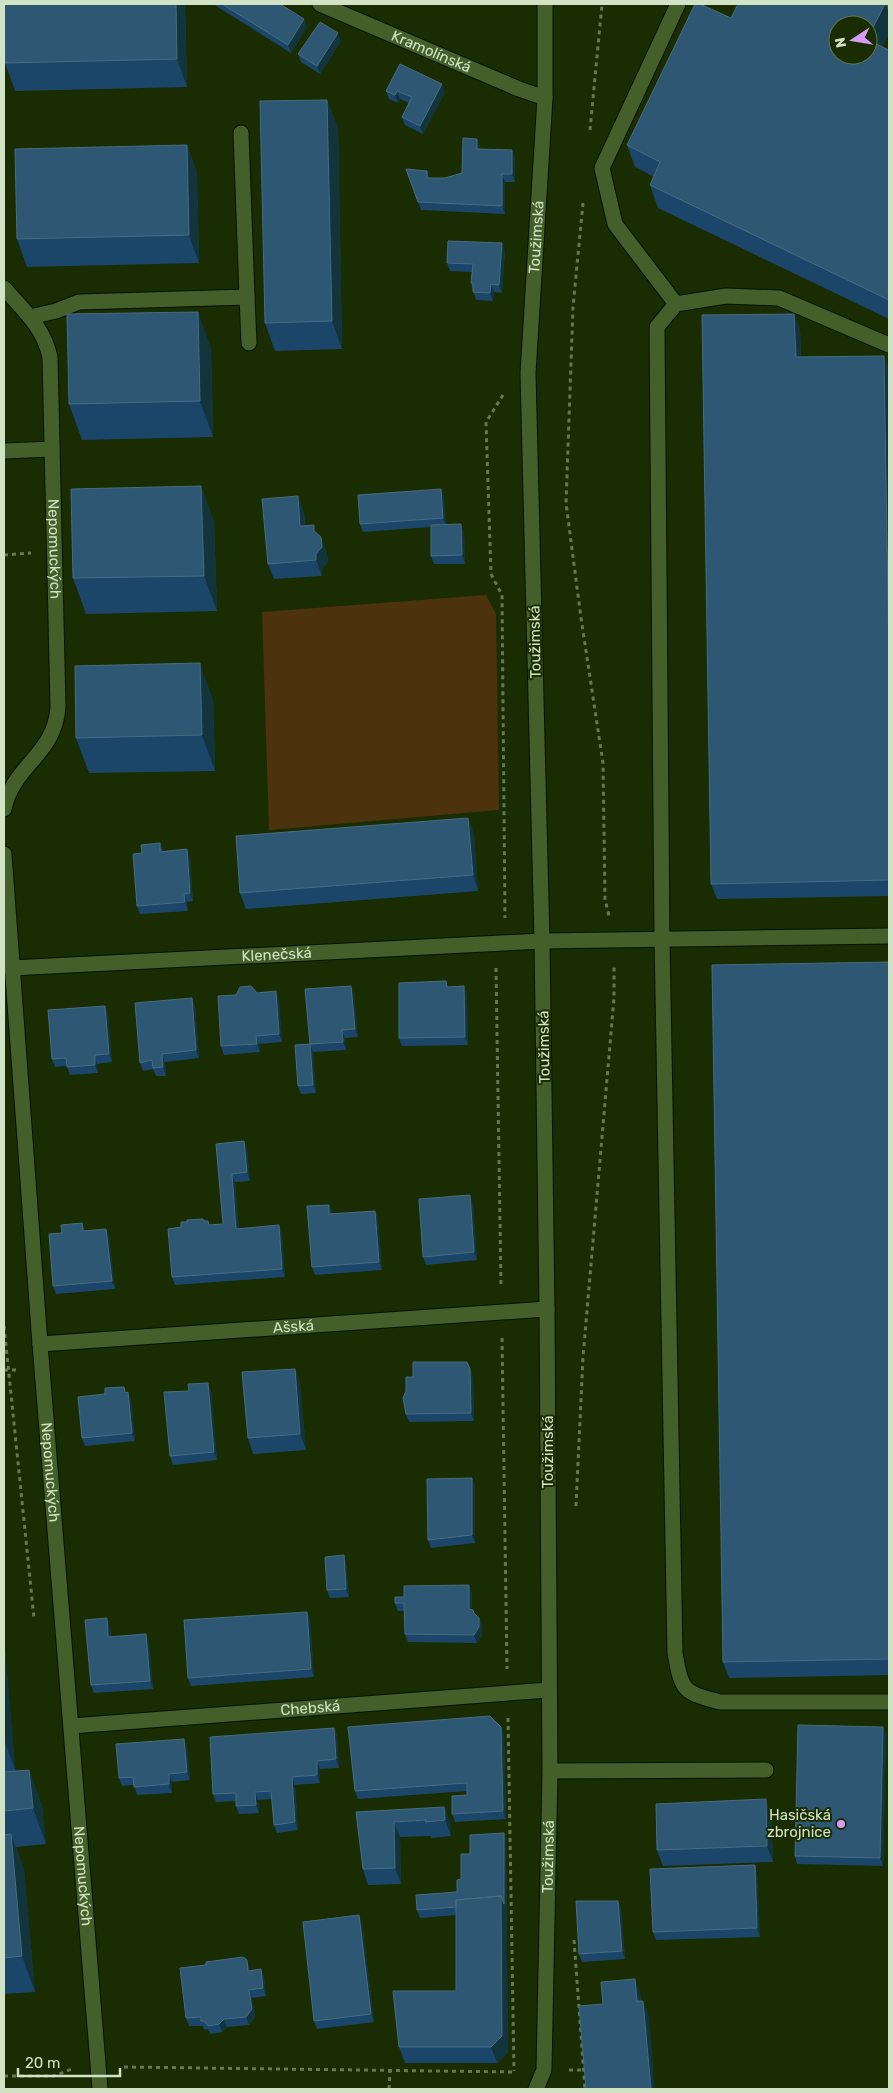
<svg xmlns="http://www.w3.org/2000/svg" width="893" height="2093" font-family="Rubik,sans-serif">
  <style>
    .green { fill: #4c320d }
    .lines { fill: none; stroke-linecap: round; stroke-linejoin: round }
    .minor-casing { stroke: #061200; stroke-width: 17 }
    .path { stroke: #667853; stroke-width: 3; stroke-dasharray: 4 4; stroke-linecap: butt }
    .minor { stroke: #445f29; stroke-width: 15 }
    .wall { fill: #1b466a }
    .shaded-wall { fill: #12343c }
    .building { fill: #2e5774; stroke: #486c80 }
    .poi-dot { fill: #d59cfb; stroke: #192c02; stroke-width: 2 }
    .labels { text-anchor: middle; dominant-baseline: central; stroke-width: 4; stroke-linejoin: round; paint-order: stroke }
    .street-label { font-size: 15px; fill: #d2e2c5; stroke: #192c02 }
    .poi-label { font-size: 15px; fill: #d2e2c5; stroke: #192c02; text-anchor: end }
  </style>
  <rect width="100%" height="100%" fill="#192c02"/>
  <path class="green" d="M486,595l10,19 3,196 -230,20 -7,-218z"/>
  <g class="lines">
    <defs>
      <g id="minor">
        <path id="s1" d="M320,4l199,85 26,9"/>
        <path d="M887,4l2,1"/>
        <path id="s2" d="M4,288c20,23 39,38 46,69l8,350c-3,48 -45,58 -54,102"/>
        <path d="M247,297l2,46"/>
        <path d="M676,304l-61,-80 -13,-56 76,-164"/>
        <path d="M30,317l26,-6 23,-9 168,-5 -6,-164"/>
        <path d="M889,345l-110,-47 -53,-2 -50,8 -19,23 5,612 13,714c7,38 7,39 45,49h169"/>
        <path d="M4,451l48,-2"/>
        <path id="s3" d="M4,854l36,490 60,745"/>
        <path id="s4" d="M11,968l531,-27 347,-5"/>
        <path id="s5" d="M40,1344l507,-35"/>
        <path id="s6" d="M71,1726l478,-36"/>
        <path d="M550,1771l216,-1"/>
        <path id="s7" d="M536,2089l8,-19 6,-299 -3,-462 -5,-368 -14,-568 17,-275v-94"/>
      </g>
    </defs>
    <use href="#minor" class="minor-casing"/>
    <path class="path" d="M590,130l12,-126
      M583,203l-10,104 -7,196 15,115 22,145 2,136 4,17
      M503,395l-17,27 5,152 11,21 3,323
      M4,555l27,-2
      M496,968l5,318
      M4,1326l30,292
      M502,1338l5,331
      M4,1370h13
      M576,1506l7,-149 31,-359v-34
      M508,1718l6,353
      M574,1940l11,149
      M124,2067l391,5
      M569,2070h14
      M4,2076h50l18,-7
      M389,2089l1,-18"/>
    <use href="#minor" class="minor"/>
  </g>
  <path class="wall" d="M185,4l2,83 -172,4 -10,-28z
    M213,4h67l27,23 -16,26z
    M889,14v19l-7,14 7,3v269l-231,-111 -8,-23 4,-8 -19,-10 -8,-22 104,-127z
    M341,41l-21,33 -19,-12 -3,-8z
    M386,91l59,1 -22,42 -18,-9 -3,-8 7,-14 -9,-4 -2,4 -9,-4z
    M327,100l11,28 4,221 -67,2 -10,-28z
    M477,139l3,8v2l35,9v24h-10v32l-84,-4 -15,-41 21,2 2,7h16l17,-5z
    M187,145l10,28 2,90 -172,4 -10,-28z
    M502,243l3,8 -3,42 -8,-1 -1,9 -17,-1 -5,-17 1,-11 -22,-1 -3,-8z
    M794,314l6,15 1,28 88,12v527l-172,3 -6,-15z
    M211,347l2,90 -131,3 -13,-36z
    M201,486l13,36 3,89 -131,3 -13,-36z
    M441,489l3,8 2,28 18,7 1,32h-31l-3,-8v-29l-68,5 -3,-8z
    M304,511l1,14 12,9 10,19 1,9 -6,7v7l-48,3 -6,-15z
    M213,699l2,72 -126,2 -13,-35z
    M468,818l6,16 4,57 -232,18 -6,-16z
    M160,843l3,8 24,-2 3,8 3,44 -6,1 1,9 -48,3 -3,-8 5,-53z
    M889,962v713l-160,3 -6,-16z
    M446,981l2,6 19,7 1,51 -66,1 -3,-8z
    M354,994l4,43 -13,1 1,12 -33,2 3,41 -15,1 -3,-8 12,-42z
    M279,1000l3,42 -23,2 1,8 -36,3 -3,-9z
    M105,1006l3,8 4,48 -15,2 1,9 -28,2 -3,-9 -12,1 -3,-8z
    M195,1006l4,52 -34,4 1,14h-10l-3,-7 -10,2 -3,-8z
    M244,1141l3,8 3,32 -15,1 4,47 43,4 3,44 -110,8 -3,-8 9,-50 23,-6h4l2,4 13,-1 -7,-80z
    M473,1203l4,57 -51,5 -3,-8z
    M329,1205l3,9 43,-3 3,8 4,51 -67,5 -3,-8z
    M82,1223l3,8 21,-2 3,8 6,52 -59,5 -3,-8 9,-53z
    M295,1369l5,15 6,66 -53,4 -5,-16z
    M470,1369l3,8 1,44 -65,1 -3,-8 7,-37z
    M124,1387l2,6 2,-1 3,8 4,41 -50,5 -3,-8 23,-44z
    M211,1391l6,69 -44,5 -3,-9z
    M472,1478l3,8v57l-44,5 -3,-8z
    M344,1555l2,8 3,34 -19,1 -3,-8z
    M472,1593v17l7,8 3,8v9l-5,8 -69,-1 -3,-8v-23h-7l-3,-8z
    M307,1612l3,8 4,57 -123,9 -3,-8z
    M110,1626l1,11 35,-3 3,8 4,47 -59,4 -3,-8z
    M4,1647l1,3 10,121 14,-1 13,36 4,38 -30,3 8,23 11,122 -31,2z
    M501,1727l3,8 2,84 -51,3 -3,-8 15,-19v-4l-109,8 -3,-8z
    M883,1727l3,8 -3,131 -86,-2 -2,-8z
    M334,1728l3,8 2,32 -19,1v14l-25,2 3,45 -21,3 -3,-8 -2,-26 -14,1 1,13 -20,1 -3,-8v-5l-20,1 -3,-8z
    M184,1739l3,8 3,33 -18,2v11l-35,2 -3,-10 -12,1 -3,-8z
    M444,1807l6,15 1,14 -20,2v-2l-31,1 1,47 -33,1 -5,-16 -7,-57z
    M771,1815l2,47 -110,4 -6,-16z
    M504,1833l2,8 2,211 -11,11h-92l-6,-16 57,-56v-76l-36,3 -3,-8 40,-18 13,-38z
    M755,1865l2,8 3,64 -104,3 -3,-8z
    M618,1901l3,8 4,50 -43,3 -3,-8z
    M362,1923l12,99 -57,7 -3,-8z
    M250,1969v2l14,6 2,19 -14,2 3,19 -6,8 -22,2 -5,5 -11,2 -4,-5 -3,1 -1,-4h-14l-3,-8z"/>
  <path class="shaded-wall" d="M176,4h9l2,83 -10,-28z
    M885,4h1l3,10v19l-14,29 -7,-19v-6z
    M304,19l3,8 -16,26 -3,-8z
    M338,33l3,8 -21,33 -3,-8z
    M442,84l3,8 -22,42 -3,-8z
    M397,91l3,8 -2,4 -3,-8z
    M327,100l11,28 4,221 -10,-28z
    M477,139l3,8v10l-3,-8z
    M187,145l10,28 2,90 -10,-28z
    M512,150l3,8v24l-3,-8z
    M502,174l3,8v32l-3,-8z
    M502,243l3,8 -3,42 -3,-8z
    M491,284l3,8 -1,9 -3,-8z
    M198,312l13,35 2,90 -13,-36z
    M794,314l6,15 1,44 -5,-16z
    M884,356l5,13v294z
    M201,486l13,36 3,89 -13,-35z
    M441,489l3,8 2,29 -3,-8z
    M298,496l6,15 2,31 -6,-16z
    M461,524l3,8 1,32 -3,-9z
    M321,537l6,16 1,9 -6,7v7l-6,-16v-6z
    M200,663l13,36 2,72 -13,-36z
    M468,818l6,16 4,57 -5,-16z
    M187,849l3,8 3,44 -3,-8z
    M184,894l3,8 1,9 -3,-9z
    M351,986l3,8 4,43 -3,-8z
    M464,986l3,8 1,51 -3,-8z
    M276,991l3,9 3,42 -3,-8z
    M192,998l3,8 4,52 -3,-8z
    M105,1006l3,8 4,48 -3,-8z
    M342,1030l3,8 1,12 -3,-8z
    M256,1036l3,8 1,8 -3,-8z
    M310,1044l3,8 3,41 -3,-8z
    M162,1054l3,8 1,14 -3,-9z
    M95,1055l2,9 1,9 -3,-8z
    M244,1141l3,8 3,32 -3,-9z
    M232,1174l3,8 4,55 -3,-8z
    M470,1195l3,8 4,57 -3,-8z
    M329,1205l2,8 1,9 -3,-8z
    M375,1211l3,8 4,51 -3,-8z
    M279,1225l3,8 3,44 -3,-8z
    M106,1229l3,8 6,52 -3,-8z
    M295,1369l5,15 6,66 -6,-16z
    M470,1369l3,8 1,44 -3,-8z
    M208,1383l3,8 6,69 -3,-8z
    M128,1392l3,8 4,41 -3,-8z
    M472,1478l3,8v57l-3,-8z
    M344,1555l2,8 3,34 -3,-8z
    M469,1585l3,8v25l-3,-9z
    M307,1612l3,8 4,57 -3,-8z
    M107,1618l3,8 1,20 -3,-9z
    M479,1618l3,8v9l-5,8 -3,-8z
    M146,1634l3,8 4,47 -3,-8z
    M4,1647l1,3 11,122 -12,-32z
    M501,1727l3,8 2,84 -3,-8z
    M883,1727l3,8 -3,131 -3,-8z
    M334,1728l3,8 2,32 -3,-9z
    M184,1739l3,8 3,33 -3,-8z
    M317,1761l3,8v14l-3,-8z
    M29,1770l13,36 4,38 -13,-36z
    M169,1774l3,8v11l-3,-9z
    M292,1777l3,8 3,45 -3,-8z
    M255,1792l3,8 1,13 -3,-8z
    M766,1799l5,16 2,47 -6,-16z
    M444,1807l6,15 1,14 -6,-16z
    M394,1822l6,15 1,47 -6,-16z
    M504,1833l2,8 2,211 -11,11 -6,-16 10,-151z
    M11,1834l13,36 11,122 -13,-36z
    M755,1865l2,8 3,64 -3,-9z
    M618,1901l3,8 4,50 -3,-8z
    M359,1915l3,8 12,99 -3,-8z
    M247,1960l3,9 1,10 -3,-8z
    M261,1969l3,8 2,19 -3,-8z
    M635,1979l6,16 2,22 -6,-16z
    M249,1990l3,8 3,19 -6,8 -3,-8z
    M643,2001l6,15 6,73h-4z
    M224,2019l3,8 -5,5 -3,-8z"/>
  <path class="building" d="M4,4h172l1,55 -172,4z
    M222,4h58l24,15 -16,26z
    M695,4h5l31,14 7,-14h147l-17,33v-12h-30v30h30v-15l21,10v250l-239,-115 10,-23 -33,-17z
    M320,22l18,11 -21,33 -19,-12z
    M400,64l42,20 -22,42 -18,-9 10,-20 -15,-6 -2,4 -9,-4z
    M327,100l5,221 -67,2 -5,-222z
    M463,138l14,1v10l35,1v24h-10v32l-84,-4 -12,-33 21,2v7h18l17,-5z
    M187,145l2,90 -172,4 -2,-90z
    M448,241l54,2 -3,42 -8,-1 -1,9 -17,-1v-9h-2l2,-19 -26,-1z
    M198,312l2,89 -131,3 -2,-90z
    M794,314l2,43 88,-1 5,307v217l-178,4 -9,-569z
    M201,486l3,90 -131,2 -2,-89z
    M441,489l2,29 -83,6 -2,-29z
    M298,496l2,30 14,-1v6l7,6 1,10 -6,7v6l-48,4 -6,-65z
    M461,524l1,31 -31,1v-31z
    M200,663l2,72 -126,3 -1,-72z
    M468,818l5,57 -233,18 -4,-57z
    M160,843v9l27,-3 3,44 -6,1 1,8 -48,4 -4,-52 9,-1 -1,-8z
    M889,962v697l-166,3 -11,-697z
    M446,981l1,6 17,-1 1,51 -66,1v-55z
    M251,986l6,7 19,-2 3,43 -23,2 1,8 -36,2 -3,-50 18,-1 4,-8z
    M351,986l4,43 -13,1 1,12 -33,2 3,41 -15,1 -3,-41 15,-1 -5,-55z
    M192,998l4,52 -34,4 1,13 -10,1 -1,-8 -12,3 -5,-60z
    M105,1006l4,48 -14,1v10l-28,2 -1,-9 -14,1 -4,-49z
    M244,1141l3,31 -15,2 4,55 43,-4 3,44 -110,8 -4,-48 13,-2v-5h6v-2l16,-1 1,2h4l1,4 14,-1 -7,-80z
    M470,1195l4,57 -51,5 -4,-58z
    M329,1205v9l46,-3 4,51 -67,5 -5,-61z
    M82,1223l1,8 23,-2 6,52 -59,5 -4,-52 13,-1 -1,-8z
    M413,1362h54l3,7 1,44 -65,1 -3,-16 3,-7v-14h7z
    M295,1369l5,65 -52,4 -6,-66z
    M208,1383l6,69 -44,4 -6,-64 25,-1 -1,-7z
    M124,1387l1,6 3,-1 4,41 -50,5 -4,-41 27,-3v-6z
    M472,1478v57l-44,5 -1,-61z
    M344,1555l2,34 -19,1 -2,-33z
    M469,1585v24l4,1 1,3 5,5v9l-5,8 -69,-1 -1,-31h-9v-6h9v-11z
    M307,1612l4,57 -123,9 -4,-58z
    M107,1618l1,19 38,-3 4,47 -59,4 -6,-65z
    M490,1716l11,11 2,84 -51,3v-18l15,-1v-12l-112,8 -7,-64z
    M798,1725l85,2 -3,131 -85,-2z
    M334,1728l2,31 -19,2v14l-25,2 3,45 -21,3 -3,-34 -16,1 1,13 -20,1v-13l-23,1 -3,-57z
    M184,1739l3,33 -18,2v10l-35,3 -1,-10 -14,1 -3,-34z
    M29,1770l4,38 -29,3v-39z
    M766,1799l1,47 -110,4 -1,-46z
    M444,1807l1,13 -20,2 1,-2 -32,2 1,46 -32,1 -7,-57z
    M504,1833v71l-3,-8 -45,4v7l-39,3 -1,-15 41,-3v-12l4,-1v-25h9v-19z
    M11,1834l11,122 -18,2v-123z
    M755,1865l2,63 -104,4 -3,-63z
    M501,1896l1,140 -11,11h-92l-6,-56h63v-91z
    M576,1901h42l4,50 -43,3z
    M359,1915l12,99 -57,7 -11,-99z
    M243,1957l4,3 1,11 13,-2 2,19 -14,2 3,19 -6,8 -22,2 -5,5 -11,2 -4,-5h-3v-4l-15,1 -6,-50 26,-3v-3z
    M635,1979l2,22h6l8,88h-65l-7,-83 24,-2 -2,-22z"/>
  <circle class="poi-dot" cx="841" cy="1824" r="5"/>
  <g class="labels">
    <g class="street-label">
      <text stroke="none"><textPath href="#s1" startOffset="121">Kramolínská</textPath></text>
      <text stroke="none"><textPath href="#s7" startOffset="1854">Toužimská</textPath></text>
      <text stroke="none"><textPath href="#s2" startOffset="276">Nepomuckých</textPath></text>
      <text transform="translate(535 642) rotate(-91)">Toužimská</text>
      <text stroke="none"><textPath href="#s4" startOffset="266">Klenečská</textPath></text>
      <text transform="translate(544 1047) rotate(-91)">Toužimská</text>
      <text stroke="none"><textPath href="#s5" startOffset="254">Ašská</textPath></text>
      <text transform="translate(548 1452) rotate(-90)">Toužimská</text>
      <text stroke="none"><textPath href="#s3" startOffset="620">Nepomuckých</textPath></text>
      <text stroke="none"><textPath href="#s6" startOffset="240">Chebská</textPath></text>
      <text stroke="none"><textPath href="#s7" startOffset="234">Toužimská</textPath></text>
      <text stroke="none"><textPath href="#s3" startOffset="1025">Nepomuckých</textPath></text>
    </g>
    <g class="poi-label">
      <text x="831" y="1815">Hasičská<tspan x="831" dy="17">zbrojnice</tspan></text>
    </g>
  </g>
  <rect width="893" height="2093" fill="none" stroke="#d2e2c5" stroke-width="10"/>
  <g transform="translate(853 40) rotate(258)"><circle r="24" fill="#192c02" stroke="#637550"/>
  <path d="M0-4L9 19L0 12L-9 19Z" fill="#d59cfb"/>
  <text y="-8" font-size="14" font-weight="bold" text-anchor="middle" fill="#d2e2c5">N</text>
  </g>
  <path d="M18 2068v8h102v-8" fill="none" stroke="#d2e2c5" stroke-width="2.5"/>
  <text x="25" y="2068" font-size="15" fill="#d2e2c5" stroke="#192c02" stroke-width="4" paint-order="stroke">20 m</text>
</svg>
